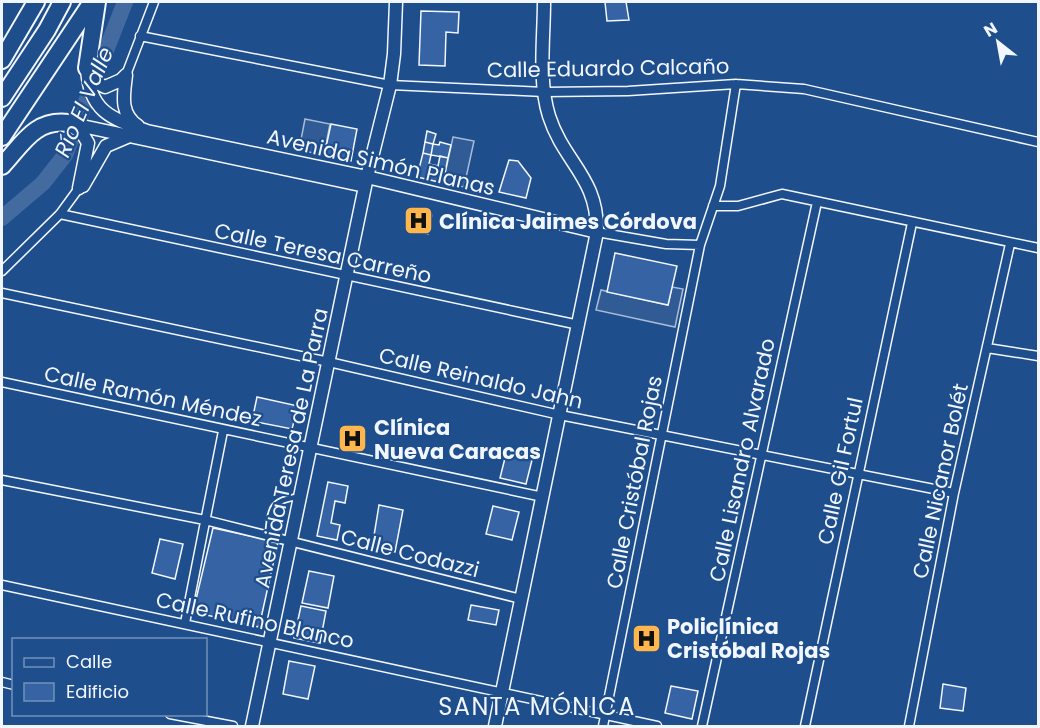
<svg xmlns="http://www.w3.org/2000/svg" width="1040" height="728" font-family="Poppins,sans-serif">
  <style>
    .built { fill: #305b95; stroke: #a8bbd7; stroke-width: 1.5 }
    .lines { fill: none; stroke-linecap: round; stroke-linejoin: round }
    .river { stroke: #446ba0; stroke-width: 16 }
    .building { fill: #3563a3; stroke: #f2f6ff; stroke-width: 1.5 }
    .lane-casing { stroke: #f2f6ff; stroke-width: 8 }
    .street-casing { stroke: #f2f6ff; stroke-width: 11 }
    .secondary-casing { stroke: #f2f6ff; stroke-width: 15 }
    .highway-casing { stroke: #f2f6ff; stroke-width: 20 }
    .lane { stroke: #1f4e8c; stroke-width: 4.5 }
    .street { stroke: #1f4e8c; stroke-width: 8 }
    .secondary { stroke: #1f4e8c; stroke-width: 12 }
    .highway { stroke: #1f4e8c; stroke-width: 16 }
    .labels { text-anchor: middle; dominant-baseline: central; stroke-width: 4.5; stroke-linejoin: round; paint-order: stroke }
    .street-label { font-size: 21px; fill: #f2f6ff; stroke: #1f4e8c }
    .poi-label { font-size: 21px; font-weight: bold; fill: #f2f6ff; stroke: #1f4e8c; text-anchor: start }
    .water-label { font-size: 22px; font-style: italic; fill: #f2f6ff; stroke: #1f4e8c }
    .quarter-label { font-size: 24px; letter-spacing: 1.5px; fill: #f2f6ff; stroke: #1f4e8c }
  </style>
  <rect width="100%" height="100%" fill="#1f4e8c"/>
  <path class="built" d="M305,119l25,5 -6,31 -25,-5z
    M453,137l21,4 -10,46 -21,-4z
    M672,287l11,2 -8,38 -79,-17 5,-20 67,15z"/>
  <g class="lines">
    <path class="river" d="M2,218l41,-35 22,-28 60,-153"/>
  </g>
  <path class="building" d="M605,2h21l3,18 -22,1z
    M421,11l38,1 -1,21 -12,-1 -1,34 -26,-1z
    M331,124l26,5 -6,32 -27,-5z
    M427,131l9,3 -3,10 -8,-2z
    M425,142l8,2 -2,11 -8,-2z
    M440,142l11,3 -3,13 -17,-3 2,-11 6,1z
    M423,153l8,2 -2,9 9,2 2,-10 8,2 -5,25 -26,-6z
    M509,160l9,1 13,17 -5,20 -27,-6z
    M410,211l22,4 -4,19 -22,-4z
    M615,253l62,13 -9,39 -61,-13z
    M257,397l41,9 -6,23 -40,-8z
    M507,450l26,6 -7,28 -26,-6z
    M328,482l20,4 -3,17 -10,-2 -4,22 9,2 -3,15 -20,-4z
    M379,505l24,5 -8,42 -23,-4z
    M493,506l26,6 -7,28 -26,-6z
    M213,528l65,14 -19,85 -66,-15z
    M160,539l23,5 -8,35 -23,-6z
    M309,571l25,5 -6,32 -26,-5z
    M471,605l28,5 -3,15 -28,-5z
    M301,606l25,5 -6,32 -26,-5z
    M289,661l26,5 -7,33 -25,-5z
    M943,684l23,4 -3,23 -23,-3z
    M671,686l27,5 -6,28 -27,-6z"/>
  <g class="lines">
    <defs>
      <path id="lane" d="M268,536c3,-25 1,-36 30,-39"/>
      <path id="street" d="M140,36l250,49 154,7 84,-1 108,-7 68,5 234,53
        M126,75l28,-73
        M713,206h25l44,-12 256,54
        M60,214l519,111
        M597,232l69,12 34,1
        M2,271l58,-57 19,-26
        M2,293l327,69 231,53 394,78
        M987,348l51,8
        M2,382l541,115
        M2,480l203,40 316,79
        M2,585l655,141
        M185,623l38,-192
        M2,682l12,3
        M170,714l63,12
        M603,726l97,-481 20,-59 16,-102
        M702,726l115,-524
        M805,726l107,-503
        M909,726l45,-233 56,-249"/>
      <path id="secondary" d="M87,68c2,43 23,50 60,63l220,46 230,55
        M87,68l10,15 8,4 16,-7 5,-5
        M126,75c-2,19 -7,38 12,51
        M68,123l297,63
        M72,126l10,7 6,10 -9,45
        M83,186l23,-40 21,-9
        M252,726l115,-549 23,-92 4,-31 2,-52
        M495,726l102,-494c1,-55 -33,-69 -48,-116 -11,-35 -5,-78 -5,-114"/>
      <path id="highway" d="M2,60l34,-58
        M87,68l10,-66
        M2,98l45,-68 15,-28
        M2,137l90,-135
        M2,166c20,-21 32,-47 66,-43"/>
    </defs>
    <use href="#lane" class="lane-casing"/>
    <use href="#street" class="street-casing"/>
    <use href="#secondary" class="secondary-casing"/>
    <use href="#highway" class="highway-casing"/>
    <use href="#lane" class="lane"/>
    <use href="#street" class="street"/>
    <use href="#secondary" class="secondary"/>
    <use href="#highway" class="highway"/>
  </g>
  <defs>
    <symbol id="hospital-square" viewBox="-11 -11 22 22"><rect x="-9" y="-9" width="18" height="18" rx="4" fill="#ffb74d" stroke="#1f4e8c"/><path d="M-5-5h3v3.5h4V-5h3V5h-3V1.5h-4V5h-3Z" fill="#111"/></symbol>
  </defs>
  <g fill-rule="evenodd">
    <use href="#hospital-square" x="402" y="204" width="33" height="33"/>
    <use href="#hospital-square" x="336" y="422" width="33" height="33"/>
    <use href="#hospital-square" x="630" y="622" width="33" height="33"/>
  </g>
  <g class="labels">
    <g class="street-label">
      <text transform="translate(608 68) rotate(-1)">Calle Eduardo Calcaño</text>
      <text transform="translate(381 162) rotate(13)">Avenida Simón Planas</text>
      <text transform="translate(323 253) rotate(12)">Calle Teresa Carreño</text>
      <text transform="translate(481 378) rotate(13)">Calle Reinaldo Jahn</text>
      <text transform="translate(153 396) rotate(12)">Calle Ramón Méndez</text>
      <text transform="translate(291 448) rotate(-78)">Avenida Teresa de La Parra</text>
      <text transform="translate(742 460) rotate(-78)">Calle Lisandro Alvarado</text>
      <text transform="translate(840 471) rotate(-78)">Calle Gil Fortul</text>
      <text transform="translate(940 481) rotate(-78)">Calle Nicanor Bolét</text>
      <text transform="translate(634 482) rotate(-79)">Calle Cristóbal Rojas</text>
      <text transform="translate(410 553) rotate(14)">Calle Codazzi</text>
      <text transform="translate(255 620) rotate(12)">Calle Rufino Blanco</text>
    </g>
    <g class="poi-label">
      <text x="439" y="221">Clínica Jaimes Córdova</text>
      <text x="374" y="427">Clínica<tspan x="374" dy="24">Nueva Caracas</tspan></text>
      <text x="667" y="626">Policlínica<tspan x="667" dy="24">Cristóbal Rojas</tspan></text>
    </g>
    <g class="water-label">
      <text transform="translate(84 102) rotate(-67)">Río El Valle</text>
    </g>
    <g class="quarter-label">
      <text x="537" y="706">SANTA MÓNICA</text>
    </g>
  </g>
  <rect width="1040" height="728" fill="none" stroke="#f2f6ff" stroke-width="6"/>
  <rect x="12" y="638" width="195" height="78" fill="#1f4e8c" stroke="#7391ba" stroke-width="1.5"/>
  <rect x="24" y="658" width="30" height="9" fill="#1f4e8c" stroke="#7391ba" stroke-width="1.5"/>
  <text x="66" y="668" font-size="18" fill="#f2f6ff">Calle</text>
  <rect x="24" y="683" width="30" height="18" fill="#3563a3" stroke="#7391ba" stroke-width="1.5"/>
  <text x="66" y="698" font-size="18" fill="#f2f6ff">Edificio</text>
  <g transform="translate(998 42) rotate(329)" stroke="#1f4e8c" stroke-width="4.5" paint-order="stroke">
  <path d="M0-4.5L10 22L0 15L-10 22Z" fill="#f2f6ff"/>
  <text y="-9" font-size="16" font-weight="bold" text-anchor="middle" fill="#f2f6ff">N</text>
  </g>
</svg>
